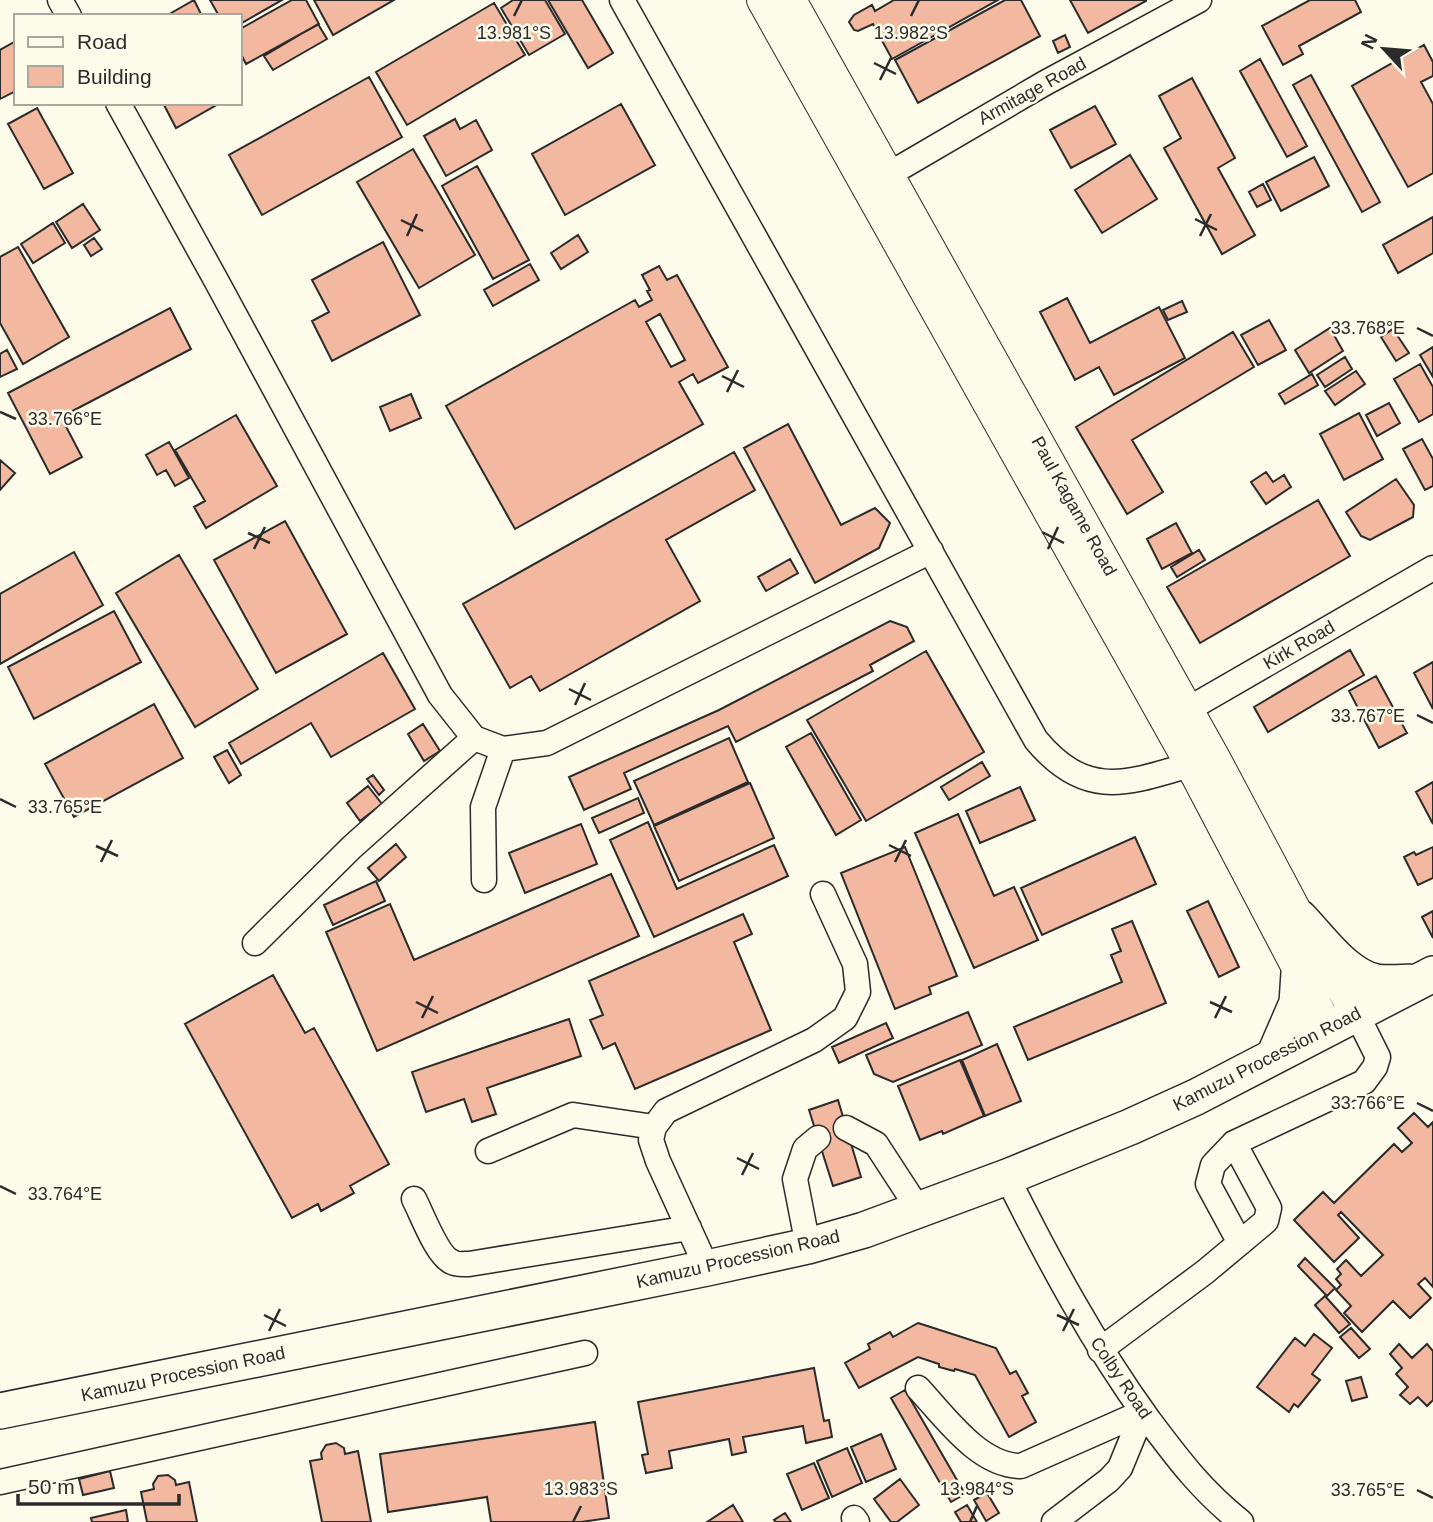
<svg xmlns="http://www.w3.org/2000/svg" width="1433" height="1522" font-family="Helvetica,sans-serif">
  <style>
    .building { fill: #f2b8a0; stroke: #2b2b2b; stroke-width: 2; fill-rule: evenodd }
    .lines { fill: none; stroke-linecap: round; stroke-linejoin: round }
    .minor-casing { stroke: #2b2b2b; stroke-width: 27 }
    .major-casing { stroke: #2b2b2b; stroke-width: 32 }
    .highway-casing { stroke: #2b2b2b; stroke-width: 38 }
    .minor { stroke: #fdfbea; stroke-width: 24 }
    .major { stroke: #fdfbea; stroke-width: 30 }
    .highway { stroke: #fdfbea; stroke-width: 35 }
    .ticks { fill: none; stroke: #2b2b2b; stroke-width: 2.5 }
    .labels { text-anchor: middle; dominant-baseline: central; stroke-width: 5; stroke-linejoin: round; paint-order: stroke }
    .street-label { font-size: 18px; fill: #2b2b2b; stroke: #fdfbea }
    .ticks-label { font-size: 18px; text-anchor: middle; fill: #2b2b2b; stroke: #fdfbea; stroke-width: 5; stroke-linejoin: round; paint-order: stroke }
  </style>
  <rect width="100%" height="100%" fill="#fdfbea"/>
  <path class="building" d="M194,0l8,16h-36z
    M210,0h72l-42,24v-8h-21z
    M292,0h14l13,24 -73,40 -6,-12v-23z
    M314,0h80l-61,35z
    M513,0h32l20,34 -36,21 -28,-47z
    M548,0h34l31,53 -25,15z
    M894,0h104l-106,59 -19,-35 -15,7 -4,-1 -5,-8 5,-7 18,-10 3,6z
    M1005,0h16l19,36 -122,67 -23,-43z
    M1070,0h76v1l-58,32z
    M1310,0h45l6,12 -62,34 4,8 -20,11 -21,-39z
    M494,3l31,52 -118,70 -31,-53z
    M318,24l9,15 -54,31 -9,-14z
    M1065,35l5,12 -12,6 -5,-12z
    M16,41v50l-16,8v-49z
    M1424,45l9,17v14l-12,6 12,22v69l-25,14 -56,-101z
    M1260,59l47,87 -20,11 -47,-86z
    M1311,75l69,127 -18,10 -69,-127z
    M369,77l33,60 -140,78 -33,-60z
    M1192,78l43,80 -17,10 37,67 -33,19 -58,-106 17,-10 -22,-42z
    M163,103h57l-44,25z
    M621,104l34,61 -90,50 -33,-61z
    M1095,106l21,38 -45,24 -21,-38z
    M37,108l36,65 -29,16 -36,-65z
    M455,119l5,10 16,-9 16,30 -46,26 -22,-40z
    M413,149l62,106 -56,33 -62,-106z
    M1130,155l27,44 -55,34 -27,-43z
    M1314,157l15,29 -48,25 -15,-29z
    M477,166l52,94 -36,19 -51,-93z
    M1263,184l8,16 -14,7 -8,-15z
    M83,204l17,26 -28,18 -16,-26z
    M1433,217v36l-35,20 -15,-28z
    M53,223l12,20 -32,20 -12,-19z
    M578,235l10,17 -27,17 -10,-16z
    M94,238l8,11 -11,7 -7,-11z
    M383,242l37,73 -88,46 -20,-40 17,-9 -17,-32z
    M18,247l51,90 -46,27 -23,-41v-66z
    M530,264l9,16 -46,26 -9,-16z
    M659,266l8,14 10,-5 51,92 -30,16 -5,-9 -14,8 24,42 -188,105 -69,-123 189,-106 4,7 13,-7 -5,-9 3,-1 -8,-15zM660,314l25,46 -14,7 -25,-45z
    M1067,298l23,45 69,-36 26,51 -71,37 -15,-28 -24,13 -35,-68z
    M1182,301l5,11 -19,8 -5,-10z
    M170,308l21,41 -130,68 21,40 -32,17 -42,-81z
    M1269,320l17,30 -28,15 -17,-30z
    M1330,328l13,23 -34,22 -14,-23z
    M1393,329l16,24 -13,8 -15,-24z
    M1233,332l21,35 -122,73 31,52 -36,22 -51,-87z
    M1433,347v30l-13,-22z
    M7,350l10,19 -17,8v-23z
    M1345,357l7,12 -27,18 -8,-12z
    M1420,364l13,23v27l-14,8 -25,-43z
    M1356,371l9,13 -30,21 -10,-14z
    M1312,374l6,11 -33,19 -6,-10z
    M411,394l10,24 -31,13 -10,-24z
    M1389,403l11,20 -23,13 -11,-21z
    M1359,413l24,46 -39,21 -24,-46z
    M236,415l41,71 -71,42 -12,-21 11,-6 -30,-51z
    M788,424l53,101 34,-17 15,15 -11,25 -64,35 -71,-135z
    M1422,439l11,20v27l-8,4 -22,-41z
    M169,442l20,36 -14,8 -9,-16 -9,5 -11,-20z
    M734,452l21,38 -89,50 34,61 -160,90 -9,-15 -21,12 -47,-84z
    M0,460l15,13 -15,17z
    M1266,472l7,10 11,-7 7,12 -25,17 -15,-22z
    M1396,479l18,26 -1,12 -43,23 -9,-4 -15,-24z
    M1318,500l32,56 -150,87 -33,-56z
    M285,521l62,113 -71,39 -62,-113z
    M1176,523l16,30 -30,16 -15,-30z
    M1199,550l6,10 -28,17 -6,-10z
    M74,552l29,53 -103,59v-70z
    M179,555l79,134 -63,38 -79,-134z
    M790,559l8,14 -32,18 -8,-14z
    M114,611l27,51 -107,57 -26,-52z
    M890,621l17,6 7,14 -44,24 3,6 -137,71 -8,-16 -104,47 7,16 -47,21 -15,-33 150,-67z
    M1350,650l14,25 -96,57 -14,-25z
    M926,651l58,101 -118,69 -59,-101z
    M383,653l32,56 -84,48 -20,-34 -70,41 -12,-21z
    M1433,662v47l-19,-36z
    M1376,676l31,57 -28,15 -30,-57z
    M154,704l29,54 -109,59 -29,-53z
    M423,724l17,27 -16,10 -16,-27z
    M811,733l50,87 -25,15 -50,-88z
    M729,738l19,44 -94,43 -20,-44z
    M227,750l14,25 -12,8 -15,-26z
    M982,762l8,14 -41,24 -8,-13z
    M373,775l11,15 -5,5 -12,-16z
    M1433,782v42l-17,-32z
    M750,783l24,55 -95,43 -25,-55z
    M368,786l14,18 -22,17 -13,-18z
    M1020,787l15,33 -55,23 -14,-32z
    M638,798l6,15 -45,20 -7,-15z
    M958,814l36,82 20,-9 24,53 -64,28 -59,-135z
    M648,822l29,67 97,-44 14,31 -134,61 -44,-97z
    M581,824l16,40 -72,29 -16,-40z
    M1135,837l21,47 -114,51 -21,-47z
    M396,844l10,13 -27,24 -11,-13z
    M905,847l52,129 -28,11 2,7 -36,15 -54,-136z
    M1433,847v31l-15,7 -14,-28 10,-5 2,3z
    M611,874l28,62 -262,115 -51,-119 64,-28 24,56z
    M376,881l9,20 -52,24 -9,-20z
    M1208,901l31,66 -20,10 -32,-66z
    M1433,911v27l-11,-21z
    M743,914l9,20 -18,8 37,88 -136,59 -20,-46 -12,6 -13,-29 13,-5 -14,-34z
    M1132,921l34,82 -138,57 -14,-33 108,-45 -11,-27 10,-4 -9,-22z
    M273,975l32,58 9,-5 75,136 -39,22 4,7 -33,18 -3,-7 -26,14 -107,-194z
    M968,1012l14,33 -89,37 -19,-8 -8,-19z
    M569,1019l12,37 -94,32 9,26 -24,8 -8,-23 -38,13 -14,-40z
    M886,1023l7,15 -54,25 -7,-16z
    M997,1044l24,57 -36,15 -23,-56z
    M960,1060l24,56 -41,18 -1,-3 -22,9 -22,-54z
    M838,1100l23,77 -28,9 -24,-76z
    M1414,1113l14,14 5,-5v165l-8,-9 -7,6 13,14 -21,20 -17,-17 -31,31 -18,-19 7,-7 -15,-16 5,-5 -5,-6 5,-5 -4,-5 9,-9 15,16 22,-21 -42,-43 -3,3 21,23 -25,24 -40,-42 29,-28 11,11 60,-59 8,8 10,-9 -14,-15z
    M1305,1258l30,30 -8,8 -29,-30z
    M1325,1296l25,28 -11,9 -24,-28z
    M918,1323l78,25 14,26 6,-3 12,22 -6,3 14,26 -27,15 -34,-62 -20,-6 -1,2 -15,-4v-3l-21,-7 -59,31 -14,-25 25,-14 -2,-5 22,-12 3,5z
    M1351,1328l19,21 -11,9 -19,-21z
    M1314,1334l18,14 -20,26 8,6 -22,27 -4,-3 -5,8 -32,-25 38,-49 10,8z
    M1399,1344l13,14 15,-14 6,7v49l-6,6 -9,-9 -8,7 -10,-9 8,-8 -12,-13 6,-6 -12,-14z
    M814,1368l10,53 5,-1 3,17 -26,6 -3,-17 -60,11 3,15 -14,3 -3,-16 -60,12 3,17 -26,5 -4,-18 6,-1 -10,-52z
    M1361,1377l6,20 -15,4 -6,-20z
    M905,1390l60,104 -14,8 -60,-104z
    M595,1422l14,96 -28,4h-90l-4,-25 -99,15 -8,-58z
    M881,1434l15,35 -30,13 -15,-35z
    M336,1443l8,5 1,6 13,-3 13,71h-49l-12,-61 12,-2 -1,-6 5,-8z
    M847,1448l15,35 -30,14 -15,-36z
    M814,1463l15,35 -27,12 -15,-36z
    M110,1471l4,17 -31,7 -4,-16z
    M168,1475l7,5 1,5 13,-3 8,40h-50l-6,-30 13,-3 -1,-5 5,-8z
    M900,1479l19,26 -22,17h-6l-17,-23z
    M987,1493l12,20 -13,8 -12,-21z
    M733,1505l10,17h-36z
    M967,1505l10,17h-16l-6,-10z
    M126,1510l2,12h-36l-1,-4z
    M785,1513l6,9h-15l-2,-2z"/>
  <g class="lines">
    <defs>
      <path id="minor" d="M60,0l9,16
        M622,0l414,740c55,66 100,39 171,20
        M118,103l99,179 223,413 34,43 29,11 44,-6 384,-192
        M874,183l171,-100 154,-83
        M1173,718l260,-150
        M484,880l-1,-73 20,-58
        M255,943l97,-96 122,-109
        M846,1128l30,16 43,66
        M488,1151l85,-36 81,12
        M1007,1177c42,84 86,166 141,242 30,40 53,71 93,103
        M414,1199c8,15 23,57 38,63 5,3 11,2 17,2l220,-36
        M1240,1243l-32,-59 5,-19 21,-22 130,-61 11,-15 3,-10 -22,-44
        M808,1246l-13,-67 10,-30 13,-11
        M707,1268l-49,-107 -7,-21 3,-13 12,-16 148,-71 31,-22 13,-26 -3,-28 -32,-70
        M1100,1350l105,-78 61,-51 3,-13 -35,-65
        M918,1388c27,29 61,78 103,78l122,-54
        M0,1482l585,-129
        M854,1518l3,4
        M1054,1522l55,-42 11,-12 23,-56"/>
      <path id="major" d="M762,0l428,764 138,263
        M791,0l424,758 85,160 56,95"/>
      <path id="highway" d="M1300,918c21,22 46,58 76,64 13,2 27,0 40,0
        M1274,1056l23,-53 2,-30
        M0,1411l707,-143 101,-22 56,-16 143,-53 123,-50 66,-30 237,-123"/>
    </defs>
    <use href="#minor" class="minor-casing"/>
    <use href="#major" class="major-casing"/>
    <use href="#highway" class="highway-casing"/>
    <use href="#minor" class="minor"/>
    <use href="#major" class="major"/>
    <use href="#highway" class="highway"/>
  </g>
  <path class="ticks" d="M514,16l8,-16M911,16l8,-16M874,63l22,11M880,80l11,-22M1195,219l22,11M401,220l22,11M407,236l10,-22M1200,236l11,-22M1417,328l16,8M722,376l22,11M727,392l11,-22M0,412l16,7M1042,532l22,11M248,533l22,10M254,549l11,-22M1048,549l10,-22M569,689l22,11M575,705l10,-22M1417,715l16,8M0,799l16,8M889,845l22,11M96,846l22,10M101,862l11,-22M895,862l11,-22M416,1002l22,11M1210,1002l22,10M422,1018l11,-22M1215,1018l11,-22M1417,1103l16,8M737,1158l22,11M742,1175l11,-22M0,1186l16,8M264,1315l22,11M1057,1315l22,10M269,1331l11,-22M1063,1331l11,-22M1417,1490l16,8M573,1522l8,-16M970,1522l7,-16"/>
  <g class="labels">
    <g class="street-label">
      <text transform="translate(1032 91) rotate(-29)">Armitage Road</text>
      <text transform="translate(1074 506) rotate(61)">Paul Kagame Road</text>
      <text transform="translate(1299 645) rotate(-30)">Kirk Road</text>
      <text transform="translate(1267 1059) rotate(-27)">Kamuzu Procession Road</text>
      <text transform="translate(738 1259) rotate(-13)">Kamuzu Procession Road</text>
      <text transform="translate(183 1374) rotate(-12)">Kamuzu Procession Road</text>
      <text transform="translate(1121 1378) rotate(56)">Colby Road</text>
    </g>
  </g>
  <g class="ticks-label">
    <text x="514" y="39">13.981°S</text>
    <text x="911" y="39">13.982°S</text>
    <text x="1368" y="334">33.768°E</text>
    <text x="65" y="425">33.766°E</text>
    <text x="1368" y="722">33.767°E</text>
    <text x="65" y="813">33.765°E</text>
    <text x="1368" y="1109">33.766°E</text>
    <text x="65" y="1200">33.764°E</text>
    <text x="581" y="1495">13.983°S</text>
    <text x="977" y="1495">13.984°S</text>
    <text x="1368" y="1496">33.765°E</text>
  </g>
  <rect x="14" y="14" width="228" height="91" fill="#fdfbea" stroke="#a9a89e" stroke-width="2"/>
  <rect x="28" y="37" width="35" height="10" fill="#fdfbea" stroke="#a9a89e" stroke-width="2"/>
  <text x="77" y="49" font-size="21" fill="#2b2b2b">Road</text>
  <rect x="28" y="66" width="35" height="21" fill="#f2b8a0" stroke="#a9a89e" stroke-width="2"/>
  <text x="77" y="84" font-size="21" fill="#2b2b2b">Building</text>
  <g transform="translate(1384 49) rotate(296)" stroke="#fdfbea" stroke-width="5" paint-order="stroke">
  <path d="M0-5L12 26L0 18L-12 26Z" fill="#2b2b2b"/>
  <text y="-10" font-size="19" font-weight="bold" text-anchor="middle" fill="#2b2b2b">N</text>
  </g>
  <path d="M18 1494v10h161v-10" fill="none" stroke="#2b2b2b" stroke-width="3.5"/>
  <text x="28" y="1494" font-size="21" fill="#2b2b2b" stroke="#fdfbea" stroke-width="5" paint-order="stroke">50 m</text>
</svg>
